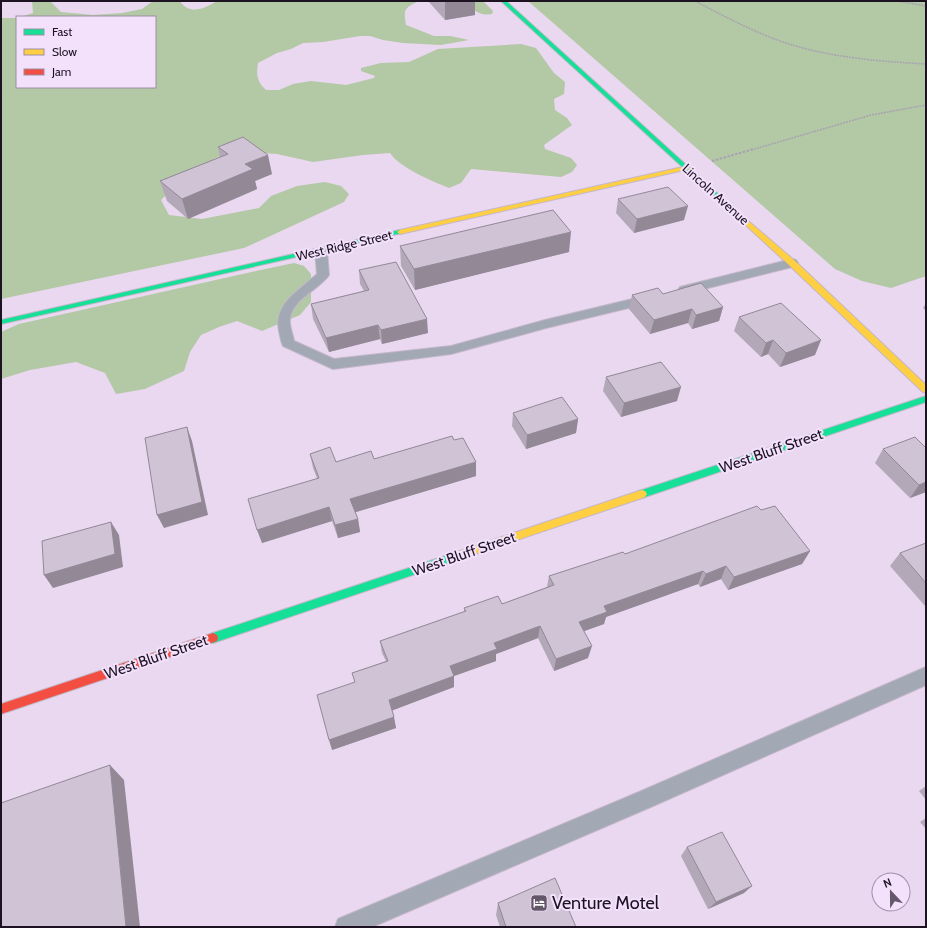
<svg xmlns="http://www.w3.org/2000/svg" width="927" height="928" font-family="Cabin,sans-serif">
  <style>
    .forest { fill: #b3c8a4 }
    .lines { fill: none; stroke-linecap: round; stroke-linejoin: round }
    .lane-casing { stroke: #c3b7c9; stroke-width: 2 }
    .fast-casing { stroke: #c3b7c9; stroke-width: 2 }
    .slow-casing { stroke: #c3b7c9; stroke-width: 2 }
    .jam-casing { stroke: #c3b7c9; stroke-width: 2 }
    .path-far1 { stroke: #a7a3b2; stroke-width: 1.5; stroke-dasharray: 2 1; stroke-linecap: butt }
    .path { stroke: #a7a3b2; stroke-width: 2; stroke-dasharray: 2.5 1.5; stroke-linecap: butt }
    .lane { fill: #a2a8b4; fill-rule: evenodd }
    .fast { fill: #16e098; fill-rule: evenodd }
    .slow { fill: #ffcf43; fill-rule: evenodd }
    .jam { fill: #f24e42; fill-rule: evenodd }
    .wall { fill: #b3a8b8 }
    .shaded-wall { fill: #928896 }
    .building { fill: #d0c3d6; stroke: #928896 }
    .labels { text-anchor: middle; dominant-baseline: central; stroke-width: 4; stroke-linejoin: round; paint-order: stroke }
    .far-street-label { font-size: 13px; fill: #1c1221; stroke: #f3e1fc }
    .street-label { font-size: 15px; fill: #1c1221; stroke: #f3e1fc }
    .near-poi-label { font-size: 18px; fill: #1c1221; stroke: #f3e1fc; text-anchor: start }
  </style>
  <rect width="100%" height="100%" fill="#e9d8f0"/>
  <path class="forest" d="M32,1h18l11,11 32,3 29,-2 20,-4 11,-8h27c9,15 26,7 37,0h202c-14,7 -16,7 -13,24l28,11h16l19,4 -28,5 -38,-2 -20,-3 -13,-4h-10l-37,6 -20,1 -12,6 -14,4 -19,10c-2,12 -1,19 8,27h13l14,-6 18,-3 35,4 28,-7 1,-2 -14,-5v-3l20,-5 28,-1 29,-13 83,-5 15,4 18,25 11,9 -1,12 -10,5 1,11 12,8 5,7 -28,20 1,4 26,9 6,7 -5,7 -11,5 -90,-8 -10,14 -12,5c-17,-7 -49,-20 -59,-35l-27,2 -50,7 -36,-8 -25,-2 -22,1 -17,6 -3,9 -37,20 -12,12 8,15 33,4 57,-11 12,-12 26,-10 28,-4 16,4 8,8 -5,8 -100,46 -243,51v-281h16v69h138v-70h-135l13,-4z
    M465,1h18l10,10 -1,3c-14,2 -18,-4 -27,-13z
    M528,1h398v275l-35,12 -29,-7 -27,-12z
    M294,263l10,3 7,8v28l-11,13 -38,16 -25,-10 -18,6 -18,8 -11,17 -6,19 -39,18 -29,5 -11,-21 -29,-11 -46,8 -29,9v-47l18,-8 237,-53z"/>
  <g class="lines">
    <defs>
      <path id="lane" d="M321,248l4,1 2,2 2,24c-10,15 -36,23 -39,44 -1,7 3,15 4,22l40,18 117,-13 94,-26 104,-25 4,1 2,3 -2,3 -107,26 -95,26 -118,15 -50,-23c-2,-4 -3,-10 -4,-15 -6,-27 21,-41 38,-57l-2,-23 2,-2z
        M792,259l4,1 2,3 -2,3 -112,28 -4,-1 -2,-3 2,-3z
        M926,667v18l-273,121 -281,121h-37l3,-8 301,-127z"/>
      <path id="fast" d="M501,1h5l222,202v2h-4z
        M400,230l2,1v2l-401,91v-4z
        M926,396v6l-284,96 -3,-1 -2,-3 2,-3z
        M451,554l3,1 2,3 -2,3 -241,82 -4,-2 -1,-3 1,-3 4,-2z"/>
      <path id="slow" d="M687,166l3,2 -1,1 -289,65 -3,-2 3,-2z
        M726,202l69,59 131,124v8l-3,-1 -134,-127 -65,-60v-2z
        M642,490l3,1 2,3 -2,3 -194,65 -3,-1 -2,-3 2,-3 3,-1z"/>
      <path id="jam" d="M213,633l4,2 1,3 -1,3 -216,73v-10z"/>
    </defs>
    <use href="#lane" class="lane-casing"/>
    <use href="#fast" class="fast-casing"/>
    <use href="#slow" class="slow-casing"/>
    <use href="#jam" class="jam-casing"/>
    <path class="path-far1" d="M695,1c25,13 51,27 77,37 49,19 102,23 154,26
      M897,1l29,5
      M751,150l120,-35 55,-10"/>
    <path class="path" d="M712,161l42,-12"/>
    <use href="#lane" class="lane"/>
    <use href="#fast" class="fast"/>
    <use href="#slow" class="slow"/>
    <use href="#jam" class="jam"/>
  </g>
  <path class="wall" d="M428,1h47v14l-30,5z
    M218,147l54,27 -17,7 2,8 -69,30 -21,-18 -7,-20 60,-24z
    M618,199l66,21 -50,13 -18,-20z
    M400,246l169,6 -154,38 -14,-24z
    M359,270l69,63 -46,11 -2,-5 -51,13 -16,-33 -2,-15 53,-13 -4,-7z
    M663,294l60,13 -4,14 -27,8 -4,-6 -38,11 -21,-25 3,-14z
    M926,303v8l-3,-3z
    M739,317l76,38 -35,12 -12,-13 -7,3 -27,-26z
    M606,377l71,24 -56,16 -18,-26z
    M513,413l65,6 -2,14 -50,16 -14,-23z
    M454,440l22,36 -121,36 3,7 2,13 -22,6 -6,-17 -70,22 55,-65 -4,-10 -3,-14 26,8 38,-3z
    M883,449l43,43 -16,6 -35,-35z
    M761,510l49,41 -8,13 -74,26 -7,-11 -21,8 -2,-3 -92,33 -2,7 -20,7 4,27 -34,13 -16,-33 -42,16v7l-42,15v11l-62,23 4,18 -64,22 23,-68 -3,-9 34,-12 -4,-8 -2,-12 84,-29v-4l38,-4 45,-17 2,-11 76,-22z
    M926,543v64l-36,-41 10,-13z
    M926,786v14l-7,-9z
    M926,818v11l-6,-7z
    M687,847l57,46 -36,16 -27,-53z
    M498,903l78,24h-76l-4,-12z"/>
  <path class="shaded-wall" d="M452,1h23v14l-30,5v-18z
    M268,155l4,19 -17,7 2,8 -69,30 -6,-20 63,-35z
    M688,206l-4,14 -50,13 3,-14z
    M571,232l-2,20 -154,38 -1,-21z
    M723,307l-4,14 -27,8 4,-14z
    M692,309l-4,14 -38,11 4,-14z
    M427,319l1,14 -46,11 -1,-14z
    M378,325l2,14 -51,13 -3,-14z
    M773,340l-5,14 -7,3 5,-14z
    M821,340l-6,15 -35,12 6,-14z
    M681,387l-4,14 -56,16 3,-14z
    M578,419l-2,14 -50,16 1,-14z
    M187,427l5,14 16,74 -44,13 -7,-13z
    M476,462v14l-123,37 -3,-14z
    M926,482v10l-16,6 9,-13z
    M329,507l3,14 -70,22 -5,-13z
    M358,519l2,13 -22,6 -3,-13z
    M111,522l8,13 4,32 -70,21 -9,-13z
    M810,551l-8,13 -74,26 6,-13z
    M726,566l-5,13 -21,8 6,-13z
    M703,571l-5,13 -92,33 -2,7 -28,10 3,-12 25,-16z
    M540,626l-2,12 -42,16v7l-42,15v11l-63,24 -2,-11 61,-34 44,-23z
    M592,646l-4,12 -34,13 2,-12z
    M394,717l2,11 -64,22 -3,-10z
    M110,765l14,15 16,147h-14z
    M752,886l-8,7 -36,16 8,-7z"/>
  <path class="building" d="M243,137l25,18 -23,9 8,5 -71,30 -22,-18 68,-27 -10,-7z
    M668,187l20,19 -51,13 -19,-20z
    M553,210l18,22 -157,37 -14,-23z
    M396,262l31,57 -46,11 -3,-5 -52,13 -15,-34 58,-14 -10,-20z
    M701,283l22,24 -27,8 -4,-6 -38,11 -22,-25 26,-7 5,6z
    M781,303l40,37 -35,13 -13,-13 -7,3 -27,-26z
    M661,362l20,25 -57,16 -18,-26z
    M562,397l16,22 -51,16 -14,-22z
    M187,427l15,75 -45,13 -12,-77z
    M452,436l2,4 9,-2 13,24 -126,37 8,20 -23,6 -6,-18 -72,23 -9,-31 71,-21 -9,-24 20,-7 6,15 35,-11 3,8z
    M915,437l11,11v34l-7,3 -36,-36z
    M757,506l4,4 14,-4 35,45 -76,26 -8,-11 -20,8 -3,-3 -99,35 3,6 -28,10 13,24 -36,13 -16,-33 -46,17 3,6 -47,17 4,10 -65,24 5,17 -65,23 -12,-45 38,-13 -3,-9 36,-12 -8,-20 86,-30 -2,-3 34,-12 4,8 52,-19 -5,-9 74,-24 2,2z
    M111,522l4,32 -71,21 -2,-34z
    M926,543v40l-26,-30z
    M110,765l16,162h-125v-124z
    M722,832l30,54 -36,16 -29,-55z
    M555,878l21,49h-70l-8,-24z"/>
  <defs>
    <symbol id="hotel-square" viewBox="-11 -11 22 22"><rect x="-9" y="-9" width="18" height="18" rx="4" fill="#645769" stroke="#f3e1fc"/><path d="M-6-4.5h1.5V1H6V5H4.5V3h-9V5H-6ZM-4 0a1.8 1.8 0 1 1 3.6 0ZM.5 0V-2.5h3Q6-2.5 6 0Z" fill="#fff"/></symbol>
  </defs>
  <g fill-rule="evenodd">
    <use href="#hotel-square" x="529" y="893" width="20" height="20"/>
  </g>
  <g class="labels">
    <g class="far-street-label">
      <text transform="translate(716 194) rotate(42)">Lincoln Avenue</text>
      <text transform="translate(344 245) rotate(-13)">West Ridge Street</text>
    </g>
    <g class="street-label">
      <text transform="translate(771 451) rotate(-19)">West Bluff Street</text>
      <text transform="translate(464 554) rotate(-19)">West Bluff Street</text>
      <text transform="translate(156 657) rotate(-19)">West Bluff Street</text>
    </g>
    <g class="near-poi-label">
      <text x="552" y="903">Venture Motel</text>
    </g>
  </g>
  <rect width="927" height="928" fill="none" stroke="#1c1221" stroke-width="4"/>
  <rect x="16" y="16" width="140" height="72" fill="#f3e1fc" stroke="#9d8ea4"/>
  <rect x="24" y="29" width="20" height="6" fill="#16e098" stroke="#9d8ea4"/>
  <text x="52" y="36" font-size="12" fill="#1c1221">Fast</text>
  <rect x="24" y="49" width="20" height="6" fill="#ffcf43" stroke="#9d8ea4"/>
  <text x="52" y="56" font-size="12" fill="#1c1221">Slow</text>
  <rect x="24" y="69" width="20" height="6" fill="#f24e42" stroke="#9d8ea4"/>
  <text x="52" y="76" font-size="12" fill="#1c1221">Jam</text>
  <g transform="translate(891 892) rotate(338)"><circle r="19" fill="#f3e1fc" stroke="#9d8ea4"/>
  <path d="M0-3L7 15L0 10L-7 15Z" fill="#645769"/>
  <text y="-6" font-size="11" font-weight="bold" text-anchor="middle" fill="#1c1221">N</text>
  </g>
</svg>
